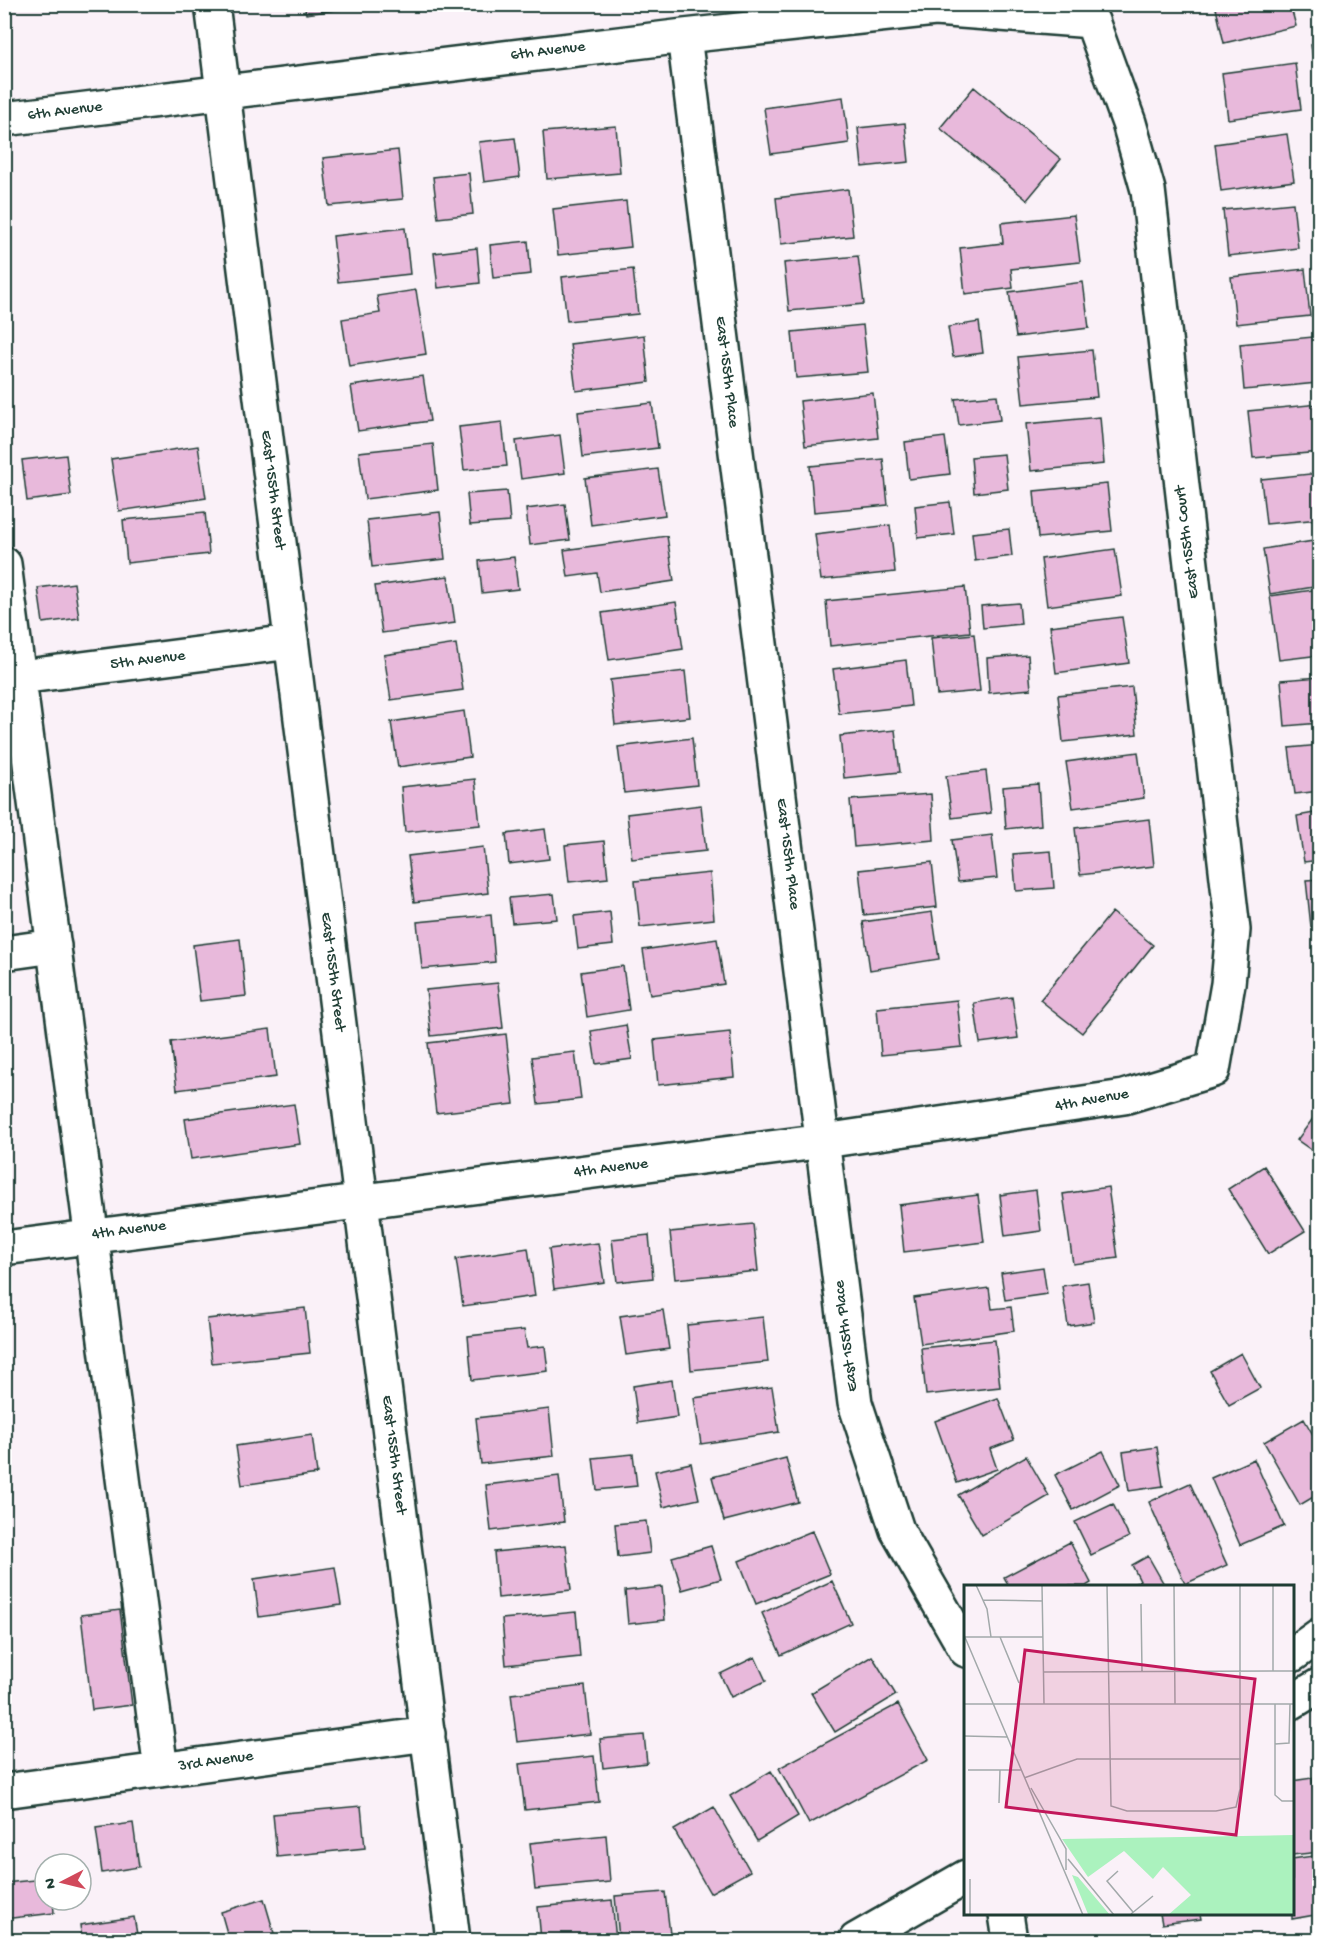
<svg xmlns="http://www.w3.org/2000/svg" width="1324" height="1945" font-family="'Gochi Hand',sans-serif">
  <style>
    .building { fill: #e8b9db; stroke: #1f3d34; stroke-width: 1.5 }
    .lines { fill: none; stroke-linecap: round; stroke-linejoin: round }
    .minor-casing { stroke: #1f3d34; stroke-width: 38 }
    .minor { stroke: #fff; stroke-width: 33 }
    .labels { text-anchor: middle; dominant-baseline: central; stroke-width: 4.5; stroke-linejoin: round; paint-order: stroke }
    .street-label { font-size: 16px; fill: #1f3d34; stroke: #fff }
    .inset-road { fill: none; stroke: #a2a9aa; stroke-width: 1.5 }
    .view { fill: #c2185b; fill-opacity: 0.15; stroke: #c2185b; stroke-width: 3 }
    .inset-edge { fill: none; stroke: #1f3d34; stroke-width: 3 }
  </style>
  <rect width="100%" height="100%" fill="#faf1f8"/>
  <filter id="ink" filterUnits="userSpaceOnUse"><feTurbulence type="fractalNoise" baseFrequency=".0167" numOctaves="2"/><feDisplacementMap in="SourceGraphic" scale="12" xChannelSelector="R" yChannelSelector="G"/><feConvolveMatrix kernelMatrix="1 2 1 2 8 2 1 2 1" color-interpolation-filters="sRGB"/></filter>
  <g filter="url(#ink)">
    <path class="building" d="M304,4h48v4l-46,6z
      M1215,4h75l6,22 -72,17z
      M1320,44v40l-3,1 -6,-40z
      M1295,63l6,46 -73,10 -6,-46z
      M974,87l87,72 -34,41 -87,-72z
      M843,97l6,46 -78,11 -7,-46z
      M905,123l4,39 -47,5 -4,-39z
      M616,126l4,47 -73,6 -4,-47z
      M1287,134l7,47 -73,10 -6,-47z
      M515,138l5,39 -36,5 -5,-40z
      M398,150l5,49 -74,7 -6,-48z
      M469,173l4,41 -35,4 -5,-41z
      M848,189l5,47 -72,8 -5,-46z
      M626,201l5,46 -73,8 -5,-46z
      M1293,203l5,45 -70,8 -5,-46z
      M1074,215l6,47 -69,7 2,19 -48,6 -5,-46 43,-5 -2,-20z
      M405,228l5,46 -72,8 -5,-46z
      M528,241l3,33 -38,4 -3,-33z
      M477,248l3,35 -42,5 -4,-35z
      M858,256l6,48 -75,7 -5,-48z
      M633,269l5,45 -71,7 -5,-44z
      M1305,269l5,47 -74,8 -5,-47z
      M1083,282l6,46 -73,9 -7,-45z
      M416,290l10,64 -77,12 -7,-47 38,-6 -3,-17z
      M979,322l4,31 -30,4 -5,-30z
      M863,325l5,47 -72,6 -4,-46z
      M644,335l5,47 -73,9 -6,-47z
      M1313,337l4,46 -73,7 -4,-46z
      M1092,350l5,47 -74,7 -5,-47z
      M423,376l7,45 -72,10 -7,-45z
      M873,393l5,45 -73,8 -5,-45z
      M997,395l3,25 -41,5 -4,-26z
      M652,403l6,45 -75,9 -5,-45z
      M1319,404l1,48 -67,6 -5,-47z
      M1100,417l4,47 -73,7 -5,-47z
      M502,422l5,44 -43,4 -5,-43z
      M560,435l5,38 -44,6 -5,-38z
      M945,437l5,37 -41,5 -4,-37z
      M433,444l5,46 -73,9 -6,-47z
      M198,446l8,52 -87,13 -8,-52z
      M1004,454l4,35 -34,4 -3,-36z
      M66,455l5,40 -44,6 -5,-41z
      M883,459l5,46 -74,7 -4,-46z
      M658,469l7,46 -74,10 -6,-47z
      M1320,473v46l-54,5 -5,-45z
      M1107,484l5,47 -74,7 -4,-47z
      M507,491l3,31 -40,3 -3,-31z
      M950,502l4,32 -36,4 -3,-32z
      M565,504l5,36 -40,5 -4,-36z
      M205,512l4,42 -82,9 -4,-43z
      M440,512l5,47 -73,8 -5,-47z
      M890,525l5,47 -74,8 -6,-46z
      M1009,529l3,27 -37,5 -3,-28z
      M667,536l7,45 -74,11 -3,-19 -29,4 -4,-27z
      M1320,540v46l-50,8 -7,-45z
      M1115,549l7,47 -75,10 -6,-47z
      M514,557l4,32 -36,4 -3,-32z
      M448,576l7,47 -73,10 -7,-47z
      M74,583l5,35 -36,5 -5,-35z
      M965,587l5,45 -140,14 -4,-45z
      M1320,589v66l-41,5 -9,-64z
      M676,602l7,47 -74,11 -7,-47z
      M1019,603l2,21 -38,4 -2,-22z
      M1122,617l7,46 -73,10 -6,-47z
      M974,634l6,57 -43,4 -6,-57z
      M456,644l7,46 -72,10 -7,-45z
      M1028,655l3,34 -42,4 -2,-35z
      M906,660l5,46 -72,8 -6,-45z
      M685,671l5,46 -75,8 -5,-45z
      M1320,677v46l-35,3 -4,-46z
      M1132,687l5,47 -74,8 -5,-47z
      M464,711l6,46 -72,10 -7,-45z
      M895,730l5,42 -56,6 -4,-42z
      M692,738l5,47 -73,8 -6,-46z
      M1320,745v46l-25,3 -6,-46z
      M1138,752l6,46 -71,10 -7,-46z
      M986,771l5,42 -39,5 -6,-42z
      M475,779l5,46 -75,7 -4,-45z
      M1038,784l3,41 -35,4 -3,-42z
      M931,794l3,46 -80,7 -4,-47z
      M701,805l5,46 -74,8 -5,-45z
      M1320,812v48l-16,2 -7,-46z
      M1149,819l5,47 -74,9 -5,-47z
      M545,829l4,30 -40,5 -3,-30z
      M992,835l5,43 -39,4 -6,-42z
      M604,841l4,37 -39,4 -4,-37z
      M483,847l5,46 -74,9 -6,-46z
      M1051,851l3,37 -38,3 -3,-37z
      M932,862l5,45 -73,8 -5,-45z
      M710,873l4,46 -74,8 -5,-46z
      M1320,879v47l-9,1 -5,-47z
      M554,894l3,25 -45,4 -3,-25z
      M610,912l3,33 -35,4 -4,-33z
      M932,912l7,47 -69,11 -7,-48z
      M1112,912l41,33 -71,88 -42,-33z
      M491,915l4,47 -73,7 -5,-47z
      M240,939l6,57 -46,5 -7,-56z
      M717,939l7,45 -74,11 -7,-45z
      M623,966l6,44 -42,7 -6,-45z
      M498,983l5,45 -72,8 -5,-46z
      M1012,997l6,41 -38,5 -6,-40z
      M957,1000l5,47 -81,8 -4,-47z
      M626,1025l6,34 -36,5 -5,-33z
      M270,1029l6,48 -99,13 -6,-48z
      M730,1032l4,45 -76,8 -4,-45z
      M506,1034l8,70 -78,9 -8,-70z
      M575,1052l6,47 -43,5 -6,-47z
      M294,1104l6,40 -109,15 -6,-40z
      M1320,1109v47l-23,-16z
      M1264,1166l41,65 -37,23 -40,-65z
      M1108,1187l10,71 -45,6 -10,-70z
      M1036,1190l5,41 -36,5 -5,-41z
      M978,1195l6,47 -80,10 -5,-47z
      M753,1224l5,47 -83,8 -5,-47z
      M649,1235l4,43 -36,4 -5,-43z
      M598,1243l6,39 -50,7 -5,-40z
      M528,1248l7,48 -72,10 -7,-47z
      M1043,1267l4,27 -42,6 -4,-27z
      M1088,1282l6,40 -26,4 -6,-40z
      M989,1288l3,21 19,-2 3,24 -93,13 -7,-46z
      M305,1308l5,45 -98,10 -5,-44z
      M663,1310l6,39 -43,6 -6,-39z
      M763,1317l5,45 -77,8 -4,-45z
      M524,1330l3,18 18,-2 3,25 -76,9 -4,-44z
      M995,1340l5,47 -74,8 -5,-47z
      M1241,1353l19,35 -31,17 -19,-34z
      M672,1380l5,37 -39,6 -5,-37z
      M772,1387l7,45 -78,12 -7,-46z
      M998,1398l16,42 -24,9 7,20 -40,14 -22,-62z
      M549,1409l5,47 -73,8 -5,-46z
      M1304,1419l16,28v46l-20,12 -36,-63z
      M312,1435l5,39 -75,11 -6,-39z
      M1157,1447l6,39 -34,5 -6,-39z
      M1103,1451l17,34 -47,25 -18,-35z
      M633,1454l4,32 -40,4 -4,-32z
      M1026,1456l23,40 -67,39 -24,-40z
      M786,1458l12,44 -74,19 -12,-44z
      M1254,1459l30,67 -44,19 -29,-67z
      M691,1463l8,36 -36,8 -8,-36z
      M559,1476l5,46 -73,9 -5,-46z
      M1190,1483l37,82 -42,19 -36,-82z
      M1113,1504l16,33 -38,18 -16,-33z
      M646,1521l4,32 -32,4 -3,-33z
      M812,1531l18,43 -74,30 -17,-43z
      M1070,1542l21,41 -5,3h-77l-5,-9z
      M566,1545l5,45 -73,8 -4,-46z
      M711,1546l10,33 -39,11 -10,-33z
      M1148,1556l17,30h-35l10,-5 -8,-16z
      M335,1567l6,38 -82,12 -5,-38z
      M832,1581l19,42 -70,32 -19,-42z
      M662,1587l3,33 -37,4 -3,-33z
      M120,1610l12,95 -40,5 -11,-95z
      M576,1612l4,45 -74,8 -4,-46z
      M872,1656l24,39 -61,37 -24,-39z
      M755,1657l11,24 -35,16 -11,-23z
      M585,1686l5,48 -73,8 -6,-48z
      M898,1704l30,56 -119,64 -30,-56z
      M644,1735l3,28 -44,5 -3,-29z
      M594,1756l5,46 -74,8 -6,-46z
      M771,1771l27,45 -41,25 -27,-45z
      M1312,1778l8,74 -28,3v-74z
      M361,1806l4,42 -88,9 -4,-43z
      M714,1807l36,64 -40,22 -36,-63z
      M133,1823l6,44 -37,6 -6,-45z
      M606,1835l4,47 -75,7 -5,-46z
      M1313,1856l7,38v20l-28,5v-60z
      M45,1879v21h8l1,13 -50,6v-36z
      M665,1892l5,42 -51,5 -4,-43z
      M264,1899l12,41h-47l-8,-28z
      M612,1900l4,40h-75l-3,-33z
      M1160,1914h40l1,5 -39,5z
      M134,1917l4,23h-56l-2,-15z"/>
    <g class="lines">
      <defs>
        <path id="minor" d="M212,4l241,1936
          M684,36l171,1367 42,127 69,120
          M4,119l680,-83 251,-27 157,12 37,102 19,67 85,740 -5,54 -15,86 -89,27 -300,44 -820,107
          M4,564l157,1206
          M4,679l287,-37
          M4,953l50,-7
          M1292,1655l28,-20
          M1292,1702l28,-17
          M4,1791l424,-57
          M1006,1914l4,26
          M856,1940l110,-63"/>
      </defs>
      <use href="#minor" class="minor-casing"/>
      <use href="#minor" class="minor"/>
    </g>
  </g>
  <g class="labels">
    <g class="street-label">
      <text transform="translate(548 52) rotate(-7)">6th Avenue</text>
      <text transform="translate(65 112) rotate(-7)">6th Avenue</text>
      <text transform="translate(726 372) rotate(83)">East 155th Place</text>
      <text transform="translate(272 490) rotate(83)">East 155th Street</text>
      <text transform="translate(1188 542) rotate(-97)">East 155th Court</text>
      <text transform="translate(148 661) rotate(-7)">5th Avenue</text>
      <text transform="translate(787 854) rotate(83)">East 155th Place</text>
      <text transform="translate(332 972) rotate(83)">East 155th Street</text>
      <text transform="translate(1092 1101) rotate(-10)">4th Avenue</text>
      <text transform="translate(611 1169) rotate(-7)">4th Avenue</text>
      <text transform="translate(129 1231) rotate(-7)">4th Avenue</text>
      <text transform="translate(847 1336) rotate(-97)">East 155th Place</text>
      <text transform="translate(393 1455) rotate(83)">East 155th Street</text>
      <text transform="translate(216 1762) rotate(-8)">3rd Avenue</text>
    </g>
  </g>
  <g transform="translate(964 1585)">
    <rect width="330" height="330" fill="#faf1f8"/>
    <path d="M330,250v80h-126l23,-20 -28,-28 -10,12 -29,-28 -36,26 -26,-38zM108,290l6,2 32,38 -22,-1z" fill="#abf2be"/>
    <path class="inset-road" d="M12,0l11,24 4,28M78,0l2,119M143,0l4,221 16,5h89l20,-4 4,-18v-204M210,0l1,119M309,0v86M19,15l60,1M177,19l1,67M0,50l119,280M0,52h79M36,52l19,46M79,87l251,-1M0,119h330M311,119v91l7,6h12M0,151l43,1M311,159l14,-1 1,-39M4,185h53M60,193l53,-19h164M67,203l35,61v21M35,218l1,-33M104,274l46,56M154,286l-11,10 26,31M6,294v36M167,329l22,-18"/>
    <path class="view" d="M61,65l230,29 -19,156 -230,-28z"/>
    <rect width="330" height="330" class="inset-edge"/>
  </g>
  <rect width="1324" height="1945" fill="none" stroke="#fff" stroke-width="24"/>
  <rect x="12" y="12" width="1300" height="1921" fill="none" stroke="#1f3d34" stroke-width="2" filter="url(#ink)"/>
  <g transform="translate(63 1882) rotate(263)"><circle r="28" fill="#ffffff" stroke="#a5b1ae" stroke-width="1.5"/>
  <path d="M0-4.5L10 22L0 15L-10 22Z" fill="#d1495b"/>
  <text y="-9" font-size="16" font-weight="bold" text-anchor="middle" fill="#1f3d34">N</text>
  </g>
</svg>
